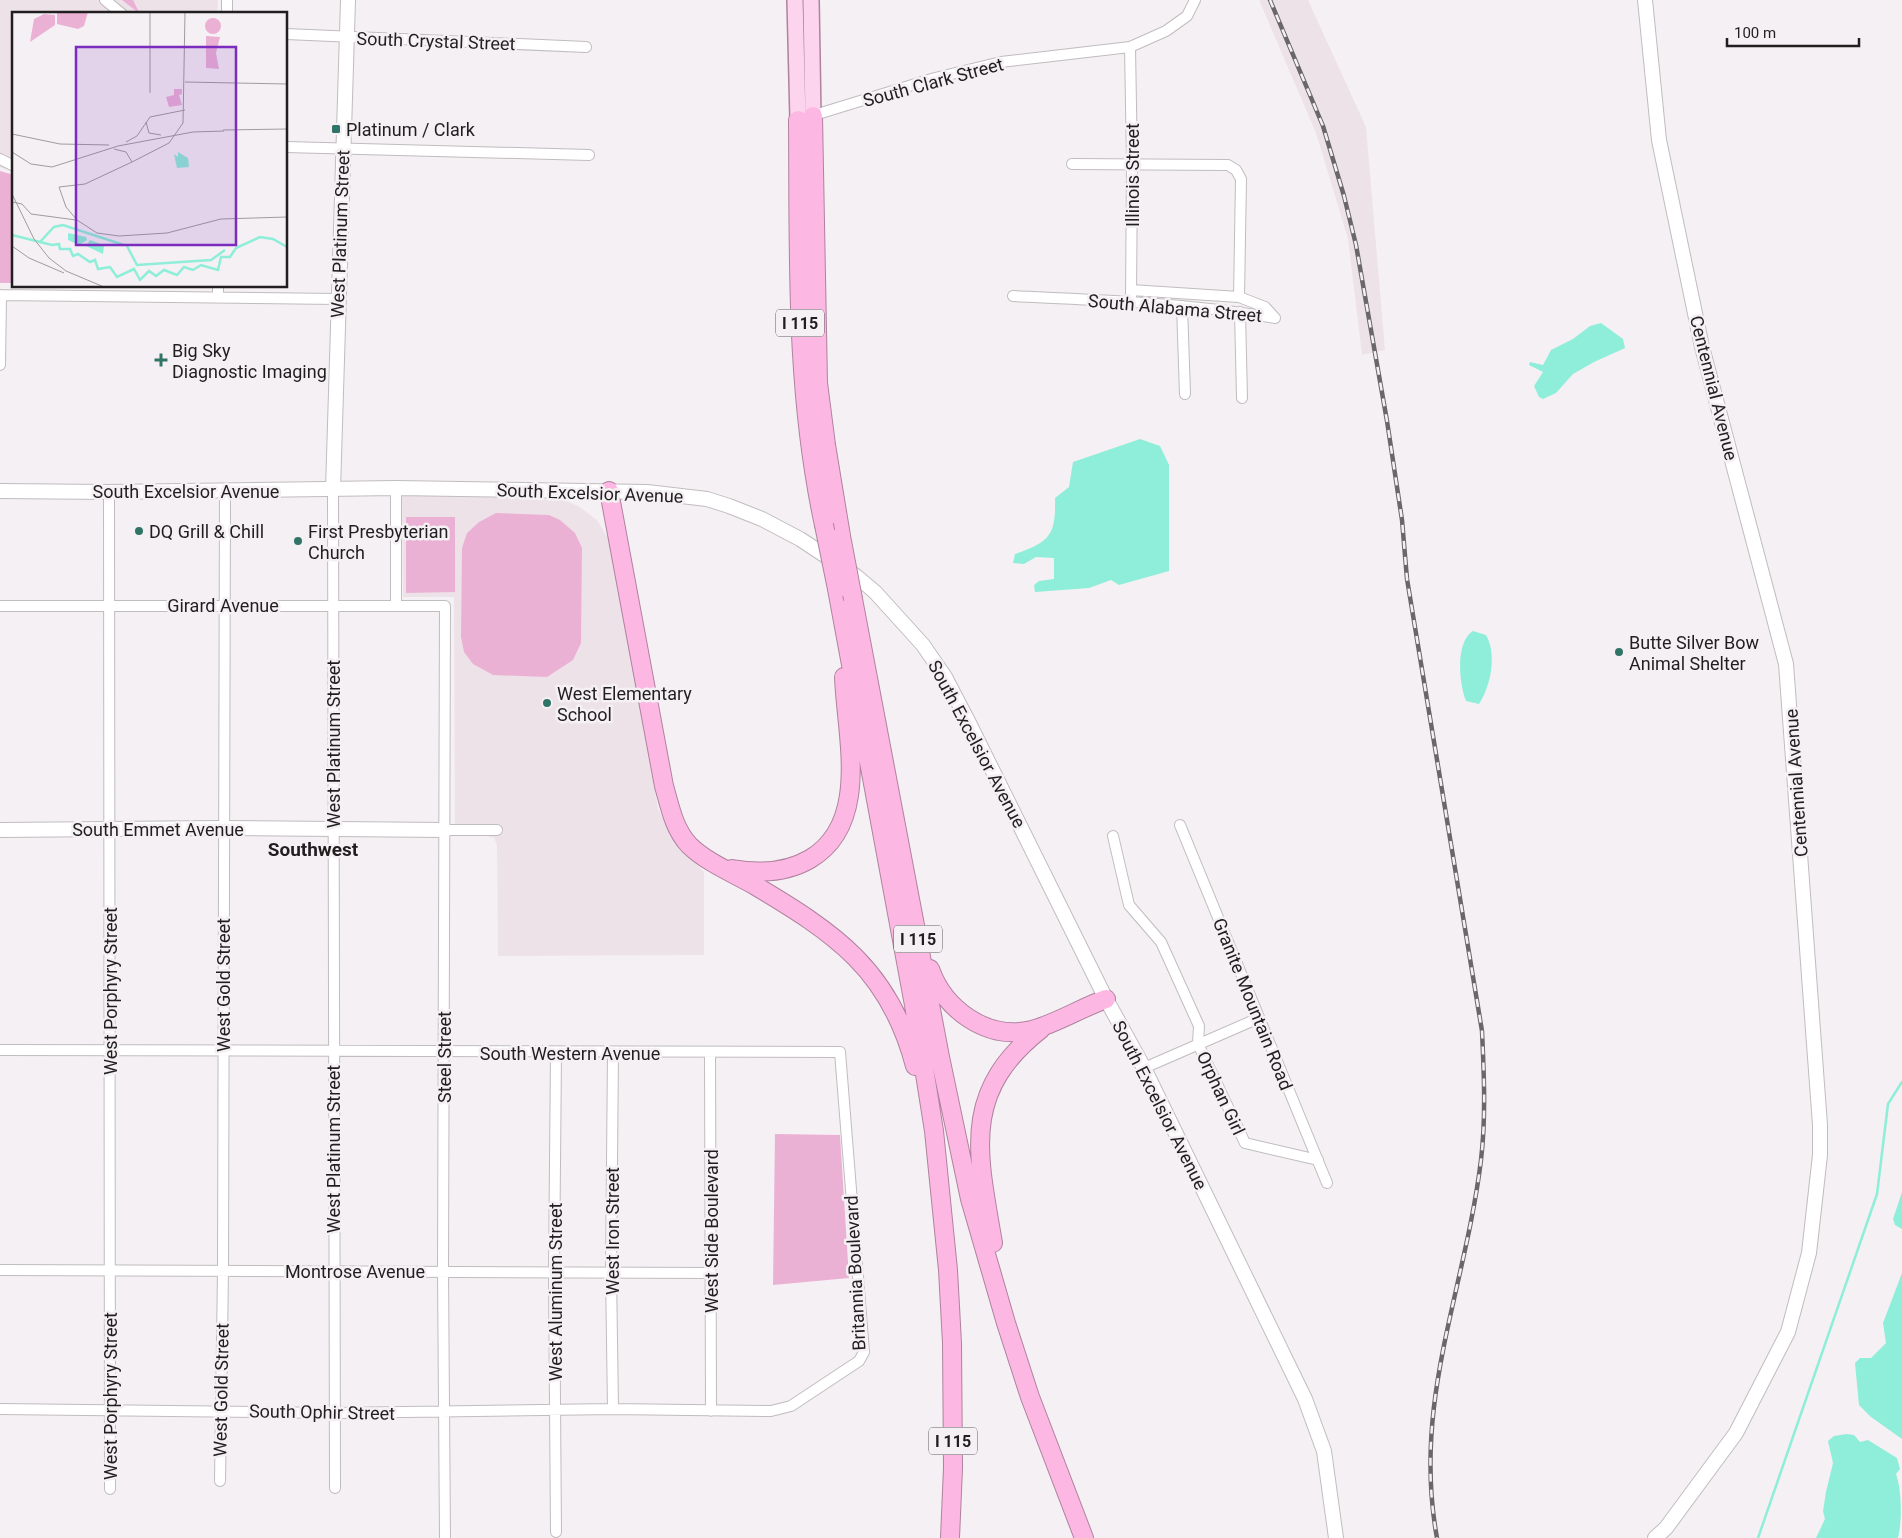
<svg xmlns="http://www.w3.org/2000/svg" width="1902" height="1538" font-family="Roboto,sans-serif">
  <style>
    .built { fill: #eee2e9 }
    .green { fill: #ebb1d5 }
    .water { fill: #8eeed9 }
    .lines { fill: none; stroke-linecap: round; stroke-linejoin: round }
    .stream { stroke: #8eeed9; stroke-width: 2.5 }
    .street-casing { stroke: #c1bcbf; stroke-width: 12 }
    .secondary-casing { stroke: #c1bcbf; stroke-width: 16 }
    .primary-casing { stroke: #af829e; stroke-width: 18 }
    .highway-casing { stroke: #af829e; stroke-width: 20 }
    .street { stroke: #fff; stroke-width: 10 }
    .secondary { stroke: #fff; stroke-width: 14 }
    .primary { stroke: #fdd4ee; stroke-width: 15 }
    .highway { stroke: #fcb8e3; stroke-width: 18 }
    .rail-casing { stroke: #6a6769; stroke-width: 4.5 }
    .rail { stroke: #f5f0f3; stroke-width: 2.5; stroke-dasharray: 8; stroke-linecap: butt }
    .highway-bridge-casing { stroke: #af829e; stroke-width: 20; stroke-linecap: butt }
    .highway-bridge { stroke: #fcb8e3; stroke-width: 18 }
    .poi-dot { fill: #307467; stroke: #f5f0f3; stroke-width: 2 }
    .labels { text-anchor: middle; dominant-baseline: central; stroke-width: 5; stroke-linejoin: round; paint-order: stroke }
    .shield { fill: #f5f0f3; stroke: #605d5f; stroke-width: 1 }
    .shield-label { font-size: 16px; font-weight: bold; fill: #201e1f }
    .street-label { font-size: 18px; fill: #201e1f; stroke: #f5f0f3 }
    .poi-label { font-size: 18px; fill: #201e1f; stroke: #f5f0f3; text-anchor: start }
    .neighbourhood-label { font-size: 19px; font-weight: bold; fill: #201e1f; stroke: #f5f0f3 }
    .inset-river { fill: none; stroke: #8eeed9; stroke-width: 2.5 }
    .inset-road { fill: none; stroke: #a09c9e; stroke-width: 1 }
    .view { fill: #7b2cbf; fill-opacity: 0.15; stroke: #7b2cbf; stroke-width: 2.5 }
    .inset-edge { fill: none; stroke: #201e1f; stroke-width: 2.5 }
  </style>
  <rect width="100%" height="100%" fill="#f5f0f3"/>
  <path class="built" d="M0,0h218l-1,14h-203v158l-14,-5z
    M1259,0h49l58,127 19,223 -23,5 -14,-116 -32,-106z
    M402,496h153l23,10 19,14 15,25 46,264 17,31 29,32v83l-206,1 -1,-111 -3,-7 -7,-2h-32l-1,-239h-51z"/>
  <path class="green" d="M122,0h11l7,14z
    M0,171l14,4v108h-14z
    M496,513l53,2 11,5 15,13 7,15 -1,95 -8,17 -26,17 -54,-2 -20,-11 -9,-12 -3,-15 1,-89 5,-15 12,-11z
    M406,517h49v75l-49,1z
    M775,1134l65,1 9,143 -76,7z"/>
  <path class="water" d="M1601,323l22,16 2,9 -31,14 -21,12 -17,19 -13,6 -4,-2 -5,-11 9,-14 -14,-7 1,-3 13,3 8,-15 22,-11 17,-13z
    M1140,439l20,7 9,19v106l-50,14 -8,-5 -22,8 -54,4 -1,-7 5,-4 15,-2v-21l-18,-1 -12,7 -11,-1 2,-9c35,-12 41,-19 40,-56l14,-11 4,-25z
    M1473,631l13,4c11,19 5,51 -7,69l-13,-3c-7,-17 -11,-59 7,-70z
    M1902,1192v37l-7,-4 -2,-6z
    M1902,1273v166l-31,-22 -12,-12 -4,-42 5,-5h11l15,-15 -3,-20z
    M1846,1434l8,1 6,7 8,-2 29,18 3,11 -4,5c6,16 6,48 2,64h-82l9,-19 -2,-8 3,-19 7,-29 -5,-22 6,-5z"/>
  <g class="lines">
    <path class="stream" d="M1758,1538l119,-344 11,-90 14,-22"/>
    <defs>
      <path id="street" d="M105,0l17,14
        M227,14v-14
        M286,34l300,13
        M1130,47l2,116 -1,139
        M808,117l127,-39 66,-16 129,-15 36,-16 21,-15 8,-16
        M286,147l303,8
        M0,159l14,7
        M1072,164l156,1 8,5 5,9 -2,118
        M1131,290l108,7 26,10 10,11
        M0,295l338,4
        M1013,296c88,4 176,7 262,22
        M218,297v-11
        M1182,306l3,88
        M1240,312l2,86
        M0,365l1,-70
        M396,488v118
        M333,490l2,998
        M109,492l1,997
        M0,606h445l-2,665 2,267
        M1180,825l147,358
        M445,830h52
        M1113,836l16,69 32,37 38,84 -1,18 47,99 73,17
        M0,1050l840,2 24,300 -5,9 -68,45 -20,5 -158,-2 -278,4 -335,-4
        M710,1052l1,359
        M556,1053l-2,219 2,260
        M613,1053l-2,219 2,137
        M1144,1068l115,-50
        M0,1270l711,3
        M220,1481l3,-211 2,-780"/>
      <path id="secondary" d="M1645,0l14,140 43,207 84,317 34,461v30l-11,98 -21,79 -52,101 -70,95 -11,10
        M333,490l15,-490
        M0,491l109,1 287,-4 251,4 60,7 22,7 33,13 38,20 56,37 19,16 48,53 22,32 24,46 137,276 38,69 161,331 19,52 12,87
        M0,830l222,-2 223,2"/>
      <path id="primary" d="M795,0l3,120
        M811,0l2,116"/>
      <path id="highway" d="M813,116l5,267 8,62 15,91
        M798,120c1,136 -3,272 26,405
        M609,491l55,295c6,21 10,43 25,59 17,17 44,28 65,40 81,48 136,85 161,181
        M837,589l77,416 20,126 14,139 4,73 1,125 -3,70
        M853,599l87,458 30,142 36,124 24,74 54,141
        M732,869c28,5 54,4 78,-10 61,-36 36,-124 34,-182
        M930,969c14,40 57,72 102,61 25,-7 49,-22 74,-31
        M993,1243c-15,-89 -33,-151 48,-214"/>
    </defs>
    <use href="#street" class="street-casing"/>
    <use href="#secondary" class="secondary-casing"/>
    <use href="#primary" class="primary-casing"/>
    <use href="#highway" class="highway-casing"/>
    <use href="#street" class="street"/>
    <use href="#secondary" class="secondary"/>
    <use href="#primary" class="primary"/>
    <use href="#highway" class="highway"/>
    <defs>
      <path id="rail" d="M1270,0l53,126 21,70 12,49 31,176 15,99 5,59 75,452c2,43 4,86 -1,129 -16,131 -69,242 -44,378"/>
    </defs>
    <use href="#rail" class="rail-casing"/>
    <use href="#rail" class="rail"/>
    <defs>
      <path id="highway-bridge" d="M824,525l13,64
        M841,536l12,63"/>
    </defs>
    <use href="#highway-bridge" class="highway-bridge-casing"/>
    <use href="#highway-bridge" class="highway-bridge"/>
  </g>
  <g class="poi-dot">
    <rect x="331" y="124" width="10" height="10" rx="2.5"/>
    <path d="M158.5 352.5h5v5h5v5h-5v5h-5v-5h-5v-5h5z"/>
    <circle cx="139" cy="531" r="5"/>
    <circle cx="298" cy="541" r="5"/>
    <circle cx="1619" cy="652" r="5"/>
    <circle cx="547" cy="703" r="5"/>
  </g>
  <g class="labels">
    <g class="shield">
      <rect x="776" y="309.5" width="48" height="27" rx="4"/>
      <rect x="894" y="925.5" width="48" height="27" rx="4"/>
      <rect x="929" y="1427.5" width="48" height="27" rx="4"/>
    </g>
    <g class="shield-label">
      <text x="800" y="323">I 115</text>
      <text x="918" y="939">I 115</text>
      <text x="953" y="1441">I 115</text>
    </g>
    <g class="street-label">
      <text transform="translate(436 41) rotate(2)">South Crystal Street</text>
      <text transform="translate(933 82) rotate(-15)">South Clark Street</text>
      <text transform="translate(1132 175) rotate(-90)">Illinois Street</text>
      <text transform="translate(340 234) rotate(-88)">West Platinum Street</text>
      <text transform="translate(1175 308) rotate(5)">South Alabama Street</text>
      <text transform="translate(1714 388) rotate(76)">Centennial Avenue</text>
      <text x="186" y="491">South Excelsior Avenue</text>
      <text transform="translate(590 493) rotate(2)">South Excelsior Avenue</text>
      <text x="223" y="605">Girard Avenue</text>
      <text transform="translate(333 744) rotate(-90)">West Platinum Street</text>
      <text transform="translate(977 744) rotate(62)">South Excelsior Avenue</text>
      <text transform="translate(1796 783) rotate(-94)">Centennial Avenue</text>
      <text x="158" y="829">South Emmet Avenue</text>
      <text transform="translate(223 985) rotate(-90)">West Gold Street</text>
      <text transform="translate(110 991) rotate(-90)">West Porphyry Street</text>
      <text transform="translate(1253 1004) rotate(68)">Granite Mountain Road</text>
      <text x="570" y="1053">South Western Avenue</text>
      <text transform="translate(444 1057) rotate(-90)">Steel Street</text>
      <text transform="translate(1221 1093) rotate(65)">Orphan Girl</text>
      <text transform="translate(1160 1105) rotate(63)">South Excelsior Avenue</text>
      <text transform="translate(333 1149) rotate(-90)">West Platinum Street</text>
      <text transform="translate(612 1231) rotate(-90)">West Iron Street</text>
      <text transform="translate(711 1231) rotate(-90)">West Side Boulevard</text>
      <text x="355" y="1271">Montrose Avenue</text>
      <text transform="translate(855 1273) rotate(-93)">Britannia Boulevard</text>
      <text transform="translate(555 1292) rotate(-90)">West Aluminum Street</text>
      <text transform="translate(221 1390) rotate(-89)">West Gold Street</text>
      <text transform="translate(110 1396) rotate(-90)">West Porphyry Street</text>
      <text transform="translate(322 1412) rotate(1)">South Ophir Street</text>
    </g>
    <g class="poi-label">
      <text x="346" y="129">Platinum / Clark</text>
      <text x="172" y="350">Big Sky<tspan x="172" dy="21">Diagnostic Imaging</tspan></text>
      <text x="149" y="531">DQ Grill &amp; Chill</text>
      <text x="308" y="531">First Presbyterian<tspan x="308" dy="21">Church</tspan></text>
      <text x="1629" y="642">Butte Silver Bow<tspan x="1629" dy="21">Animal Shelter</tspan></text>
      <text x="557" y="693">West Elementary<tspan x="557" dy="21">School</tspan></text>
    </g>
    <g class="neighbourhood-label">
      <text x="313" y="849">Southwest</text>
    </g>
  </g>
  <g transform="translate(12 12)">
    <rect width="275" height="275" fill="#f5f0f3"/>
    <path d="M45,0h31l-4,14 -6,3 -21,-5zM32,2l11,1v10l-25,17 4,-23zM193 14a8 8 0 1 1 16 0a8 8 0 1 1-16 0ZM194,24l14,1 -4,16 3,16 -13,-1zM162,77h8v5l-3,1 3,10 -13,2 -3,-10 8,-2z" fill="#ebb1d5"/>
    <path d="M166,140l10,6 1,9 -12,1 -3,-14 4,3zM56,221l18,4 1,3 -8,5 -11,-5zM78,228l14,5 -1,9 -17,-8z" fill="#8eeed9"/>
    <path class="inset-river" d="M0,223l40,10 7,-1 1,5h10l3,7 5,-2 12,8 5,-2 3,9 12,-2 7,10 17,-8 6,11 9,-9 7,5 8,-6 13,5 7,-8 9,3 8,-5 17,5 3,-13h9l6,-9 24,-11 13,2 14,8M28,230l14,-15 9,-2 61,20M115,234l10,19 74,-5 14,-10"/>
    <path class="inset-road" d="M173,70l102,2M138,81v-81M134,110l3,11 12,2M211,118l64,-1M0,122l48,10 49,1M114,130l11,-6 13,-19 35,-7M102,137l12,3 6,10M0,140l19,12 21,3 66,-21 75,-14 31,-1M120,150l-47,22 -26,3 7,20 11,13 20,13 22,3 48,-3 54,-14 66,-2M120,150l37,-19 14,-20 2,-111M0,182l22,45 15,19 17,13 38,16M0,190l10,2 9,10 45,6M0,234l17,12 35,15"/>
    <path class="view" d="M64,35h160v198h-160z"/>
    <rect width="275" height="275" class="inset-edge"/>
  </g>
  <path d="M1727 38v8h132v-8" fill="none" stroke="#201e1f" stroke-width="2.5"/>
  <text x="1734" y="38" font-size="15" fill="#201e1f" stroke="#f5f0f3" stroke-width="4" paint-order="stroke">100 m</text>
</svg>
